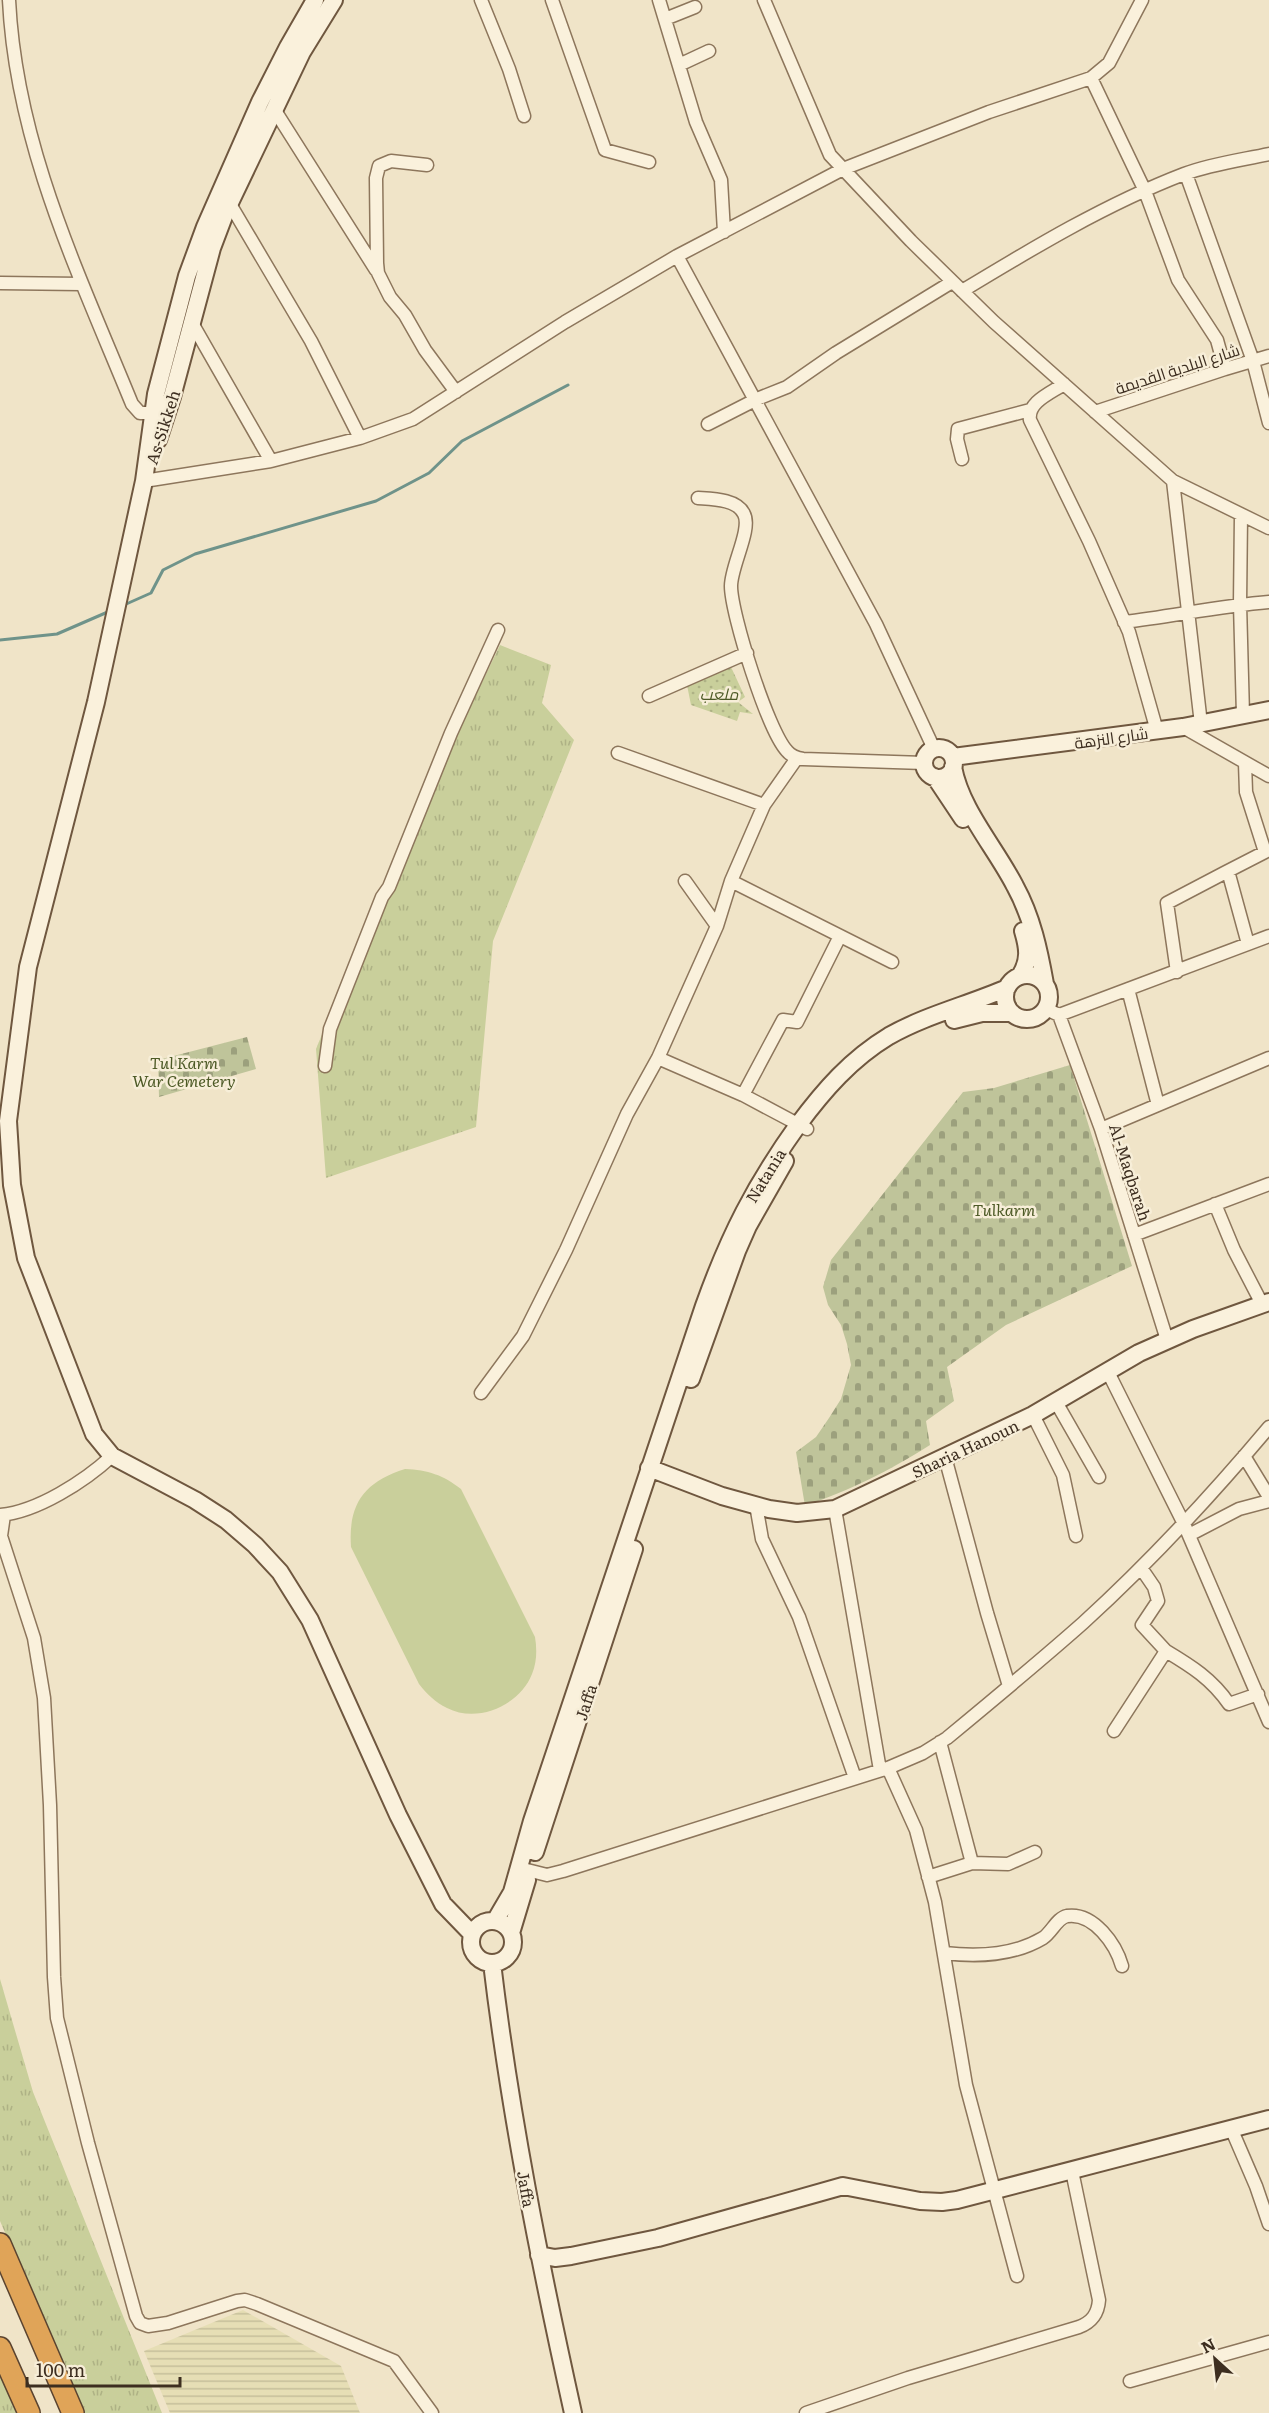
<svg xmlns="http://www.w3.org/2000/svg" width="1269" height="2413" font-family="Literata,Cairo,serif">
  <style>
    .farmland { fill: url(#farmland-rules) }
    .grass { fill: url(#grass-tufts) }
    .cemetery { fill: url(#cemetery-stones) }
    .park { fill: url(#park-dots) }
    .pitch { fill: #c9cf9b }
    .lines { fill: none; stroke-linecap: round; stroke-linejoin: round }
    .stream { stroke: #6f938a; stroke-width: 3 }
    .street-casing { stroke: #8d765c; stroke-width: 15 }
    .secondary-casing { stroke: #6f573f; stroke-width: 20 }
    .highway-casing { stroke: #5b4430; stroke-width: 24 }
    .street { stroke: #faf1dc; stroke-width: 12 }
    .secondary { stroke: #faf1dc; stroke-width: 16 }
    .highway { stroke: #e0a458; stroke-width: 21 }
    .labels { text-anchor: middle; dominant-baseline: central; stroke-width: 5; stroke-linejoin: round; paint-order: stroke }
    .street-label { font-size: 16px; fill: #3d2e20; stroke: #f7eed8 }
    .park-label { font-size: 16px; font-style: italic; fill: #4d5a26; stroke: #f7eed8 }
  </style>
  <defs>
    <pattern id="farmland-rules" width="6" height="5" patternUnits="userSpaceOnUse" patternTransform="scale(1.5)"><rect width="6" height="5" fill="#e6deb5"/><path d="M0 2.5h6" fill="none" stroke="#c6bf9b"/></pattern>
    <pattern id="grass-tufts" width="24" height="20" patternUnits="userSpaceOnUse" patternTransform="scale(1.5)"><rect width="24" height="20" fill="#c9cf9b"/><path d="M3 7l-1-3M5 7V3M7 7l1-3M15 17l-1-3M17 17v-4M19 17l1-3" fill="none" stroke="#aeb285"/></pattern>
    <pattern id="cemetery-stones" width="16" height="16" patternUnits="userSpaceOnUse" patternTransform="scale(1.5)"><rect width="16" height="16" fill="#bfc49a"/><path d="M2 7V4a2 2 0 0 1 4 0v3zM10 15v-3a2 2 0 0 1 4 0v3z" fill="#9ca07d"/></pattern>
    <pattern id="park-dots" width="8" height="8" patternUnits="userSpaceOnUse" patternTransform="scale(1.5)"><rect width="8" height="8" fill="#c9cf9b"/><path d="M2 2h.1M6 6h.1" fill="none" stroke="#aeb285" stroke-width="1.8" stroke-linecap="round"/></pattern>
  </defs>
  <rect width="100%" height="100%" fill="#f0e4c8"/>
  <path class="farmland" d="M243,2310l98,56 19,47h-190l-26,-62z"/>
  <path class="grass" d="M500,645l51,20 -9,38 32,37 -81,201 -17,186 -150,51 -10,-129 63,-153z
    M0,1979l33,113 129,321h-79l-83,-192z
    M0,2368l20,45h-20z"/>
  <path class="cemetery" d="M247,1037l9,32 -97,28 -1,-37z
    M1070,1065l62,201 -126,59 -59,42 7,34 -28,20 4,24c-43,27 -77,44 -125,61l-9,-54 20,-15 13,-19 12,-19 10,-34 -4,-21 -6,-19 -13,-20 -5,-18 8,-27 132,-168 31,-4z"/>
  <path class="park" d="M731,667l14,30 -7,5 15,12 -13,-2 -3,9 -46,-16 -4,-20z"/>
  <path class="pitch" d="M405,1469c23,1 38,6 56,20l74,148c2,12 2,25 -3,37 -12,31 -54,50 -85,34 -12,-6 -20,-14 -28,-24l-68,-137c-3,-43 13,-65 54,-78z"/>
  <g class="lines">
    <path class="stream" d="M124,605l27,-12 12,-23 32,-16 181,-53 53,-28 33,-32 106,-56
      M0,640l57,-6 53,-23"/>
    <defs>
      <path id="street" d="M9,0c7,144 69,272 123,404l8,9h14
        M481,0l28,69 15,47
        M552,0l53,150 44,12
        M659,0l37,122 25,58 3,52
        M764,0l66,155 81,86 83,81 179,159 96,47
        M665,19l30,-12
        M679,65l30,-14
        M1091,78l54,113 33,89 39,60 8,29
        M274,109l102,161
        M427,165l-36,-4 -12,5 -3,12 1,85 1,10 12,24 15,18 20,35 31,42
        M1186,174l67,187 16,62
        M230,204l81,137 49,97
        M677,256l199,368 58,125
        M0,283l81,1
        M962,291c71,-43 144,-87 222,-117 27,-10 57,-14 85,-20
        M192,323l79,138
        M1064,384c-13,9 -37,18 -34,36l59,121 40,91 28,99
        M1095,412l130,-43 44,-13
        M708,424l49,-25 30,-12 49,-34 116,-71
        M962,459l-5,-20 1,-10 72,-19
        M144,481l127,-20 89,-23 53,-19 152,-97 112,-66 166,-87 146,-57 102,-34 18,-15 33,-63
        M1173,481l28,243
        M698,498c14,1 39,1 46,16 8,15 -13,52 -13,72 0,28 37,145 56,165 4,5 10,7 16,8l121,4
        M1241,515l-1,89 3,111
        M1124,622c49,-6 97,-16 145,-20
        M649,696l98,-43
        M1183,727l86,49
        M618,753l146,52
        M1245,763l1,29 19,60 -37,19 20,73
        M685,881l32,45
        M731,881l161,81
        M1177,972l-10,-69 61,-32
        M1128,989l30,116
        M1046,1009l13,6 210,-79
        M1059,1015l42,114 66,211
        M658,1058l85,37 64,34
        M325,1066l5,-37 52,-132 7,-10 62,-154 47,-103
        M743,1095l40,-75 14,2 43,-86
        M1101,1129l168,-71
        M1215,1204l19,46 28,54
        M1134,1235l135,-51
        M1108,1372l76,152 85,198
        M481,1393l42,-57 43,-86 61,-136 31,-56 59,-132 14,-45 33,-76 33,-47
        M1056,1402l43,75
        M1033,1415l30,60 13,61
        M1244,1456l25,41
        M945,1457l42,156 22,73
        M756,1505l6,34 37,78 56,161
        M835,1509l45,261
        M0,1515c37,-3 85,-34 112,-59
        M4,1515l-3,21 33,102 10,60 6,107 4,172 3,41 31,125 48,173 4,7 8,3 20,-3 69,-22 8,-1 12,4 137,57 38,52
        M1189,1535l50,-26 30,-8
        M1166,1651c25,15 46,28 63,53l29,-10
        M1114,1731l52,-80 -24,-26 16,-24 -4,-14 -13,-19
        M940,1742l32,121
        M888,1768l28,62 19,72 31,183 51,191
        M519,1868l28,7 16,-4 325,-103 35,-15 24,-15c46,-38 92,-76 136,-115 67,-61 128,-127 186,-196
        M928,1877l44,-14 36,1 27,-12
        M944,1953c34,4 69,3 99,-15 9,-6 14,-20 24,-22 27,-4 49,29 55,50
        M1231,2128l25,58 13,38
        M1130,2381l139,-39
        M806,2413l102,-35 171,-51c13,-5 19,-13 20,-27l-27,-129"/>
      <path id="secondary" d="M315,0l-27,47 -28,55 -55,125 -18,49 -31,118 -12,87 -48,221 -68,265 -20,154 4,64 14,73 68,176 18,22 83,44 31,20 29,25 25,27 30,48 88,195 45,89 29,30
        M158,440l14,-43 40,-149 14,-37 76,-159 32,-52
        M924 763a15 15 0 1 1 30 0a15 15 0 1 1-30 0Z
        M953,757l230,-30 86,-17
        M953,767c8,43 42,80 62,119 17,31 24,64 30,98
        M935,777l28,42
        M1005 997a22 22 0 1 1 44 0a22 22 0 1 1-44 0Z
        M1020,976c10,-16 8,-28 3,-45
        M954,1020l28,-7h30
        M691,1379l46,-128 11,-25 37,-65
        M649,1468l73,28 47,13 28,4 38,-4 198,-94 106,-62 54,-24 76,-27
        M535,1852l99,-303
        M495,1921l17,-29 20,-71 172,-515c25,-70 51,-121 94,-181 26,-35 53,-66 91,-89 37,-21 79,-31 118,-48
        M471 1942a21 21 0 1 1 42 0a21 21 0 1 1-42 0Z
        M511,1933l16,-53
        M492,1963c18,151 48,301 81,450
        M539,2255l16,3 16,-2 87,-18 185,-52 77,15 22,1 15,-2 312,-81"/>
      <path id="highway" d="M0,2244l73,169
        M0,2348l29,65"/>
    </defs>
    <use href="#street" class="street-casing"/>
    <use href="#secondary" class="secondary-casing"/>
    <use href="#highway" class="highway-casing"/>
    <use href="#street" class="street"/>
    <use href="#secondary" class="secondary"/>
    <use href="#highway" class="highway"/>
  </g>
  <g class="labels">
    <g class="street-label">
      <text transform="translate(1177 368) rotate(-18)">شارع البلدية القديمة</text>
      <text transform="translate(162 427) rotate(-72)">As-Sikkeh</text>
      <text transform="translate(1111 737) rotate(-8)">شارع النزهة</text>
      <text transform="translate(1131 1172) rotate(72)">Al-Maqbarah</text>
      <text transform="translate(765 1175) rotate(-58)">Natania</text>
      <text transform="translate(965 1448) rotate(-25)">Sharia Hanoun</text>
      <text transform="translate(585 1702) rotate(-72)">Jaffa</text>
      <text transform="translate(527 2189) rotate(80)">Jaffa</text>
    </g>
    <g class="park-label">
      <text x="719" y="693">ملعب</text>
      <text x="184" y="1062">Tul Karm<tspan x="184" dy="18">War Cemetery</tspan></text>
      <text x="1004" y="1209">Tulkarm</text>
    </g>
  </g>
  <g transform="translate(1215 2359) rotate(333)" stroke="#f7eed8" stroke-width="4.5" paint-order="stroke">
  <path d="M0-4.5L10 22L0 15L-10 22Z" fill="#3d2e20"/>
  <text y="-9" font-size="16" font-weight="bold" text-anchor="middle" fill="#3d2e20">N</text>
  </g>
  <path d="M27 2377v9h153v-9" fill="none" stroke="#3d2e20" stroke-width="3"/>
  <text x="36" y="2377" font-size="18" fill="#3d2e20" stroke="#f7eed8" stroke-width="4.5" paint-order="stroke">100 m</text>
</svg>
